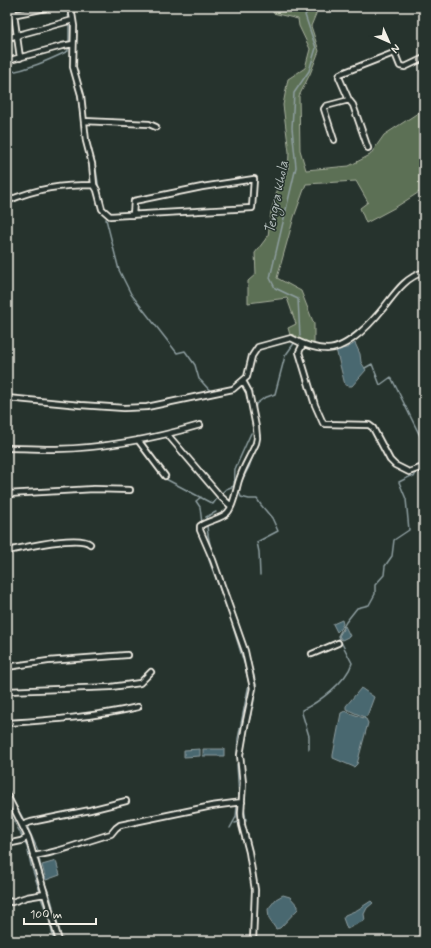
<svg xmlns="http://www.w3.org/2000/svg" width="431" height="948" font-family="Mynerve,sans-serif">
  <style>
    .green { fill: #5c7054; stroke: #a8b09e }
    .water { fill: #4a6770; stroke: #8e9ea0 }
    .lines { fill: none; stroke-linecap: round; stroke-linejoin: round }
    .stream { stroke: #8e9ea0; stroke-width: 1.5 }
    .minor-casing { stroke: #f4f1e8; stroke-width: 8 }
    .minor { stroke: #26332d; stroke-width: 4.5 }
    .labels { text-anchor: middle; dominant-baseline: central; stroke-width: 3; stroke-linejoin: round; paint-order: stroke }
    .water-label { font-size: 14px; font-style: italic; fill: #b0bab8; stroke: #26332d }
  </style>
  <rect width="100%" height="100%" fill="#26332d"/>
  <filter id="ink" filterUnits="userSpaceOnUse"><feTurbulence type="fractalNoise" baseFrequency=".025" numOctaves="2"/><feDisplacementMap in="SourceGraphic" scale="8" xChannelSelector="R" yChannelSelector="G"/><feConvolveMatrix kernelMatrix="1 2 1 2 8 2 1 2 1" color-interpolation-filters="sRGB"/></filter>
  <g filter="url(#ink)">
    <path class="green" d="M289,7h27v7l-5,12 8,25 -9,23 -11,22 1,54 6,20 43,-4 21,-11 14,-20 40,-26v80l-28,18 -30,16 -6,-15 8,-6 -12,-21 -50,3 -12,33 -17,61 24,13 13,33v23l-23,-9 -3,-10 8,-4 -9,-26 -39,5v-22l8,-7 -1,-21 13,-17 3,-24 11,-38 6,-1 1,-21 -6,-47 5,-26 17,-11 5,-19 -11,-23 -1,-7 -25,-6 1,-5z"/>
    <path class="water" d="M355,343l5,11 1,8 5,8 -14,16h-3l-4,-1 -9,-36 11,-1z
      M342,620l1,4 -3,5 -3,3 -4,-8z
      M345,626l5,10 -8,4 -3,-4z
      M361,688l13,9 -7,19 -3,1 -18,-8v-3z
      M345,711l21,8 2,4 -11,41 -3,3 -21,-9v-3l8,-42z
      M200,749v7l-16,1v-7z
      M203,749h21v7h-21z
      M56,861l4,14 -14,5 -4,-15z
      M283,895l7,2 8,9v3l-18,19 -4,1 -7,-10 -1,-10 8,-10z
      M371,901l2,2 -6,5 -3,6 1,6 -18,9 -4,-11 2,-3 12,-5z"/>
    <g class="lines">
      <path class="stream" d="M73,7l2,15
        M67,8l2,11
        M69,42v-17
        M7,73c22,-4 40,-12 61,-22v-3
        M78,75l4,14
        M85,111l3,29 7,23 4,26
        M7,203l8,-2
        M106,219l13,51 12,24 46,59 8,-2 10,14 4,14c5,4 6,8 12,12
        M300,336l-2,-37 -23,-11 -5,-10 26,-111 -4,-39 2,-35 15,-22 7,-23 -11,-33 7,-8
        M365,368l7,-4 8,21 11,-8 33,67
        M255,411l1,-7 8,-6 11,-4 10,-38 10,-14
        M7,429l3,-12 -2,-15
        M258,442l2,-5 -1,-5
        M424,458l-2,1 2,5
        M422,472l2,7
        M162,477l51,27 5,-7
        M239,486l10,-19 7,-20
        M238,489l3,8 8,2h8l4,6 11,13 6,13 -21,11 2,10 1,23
        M221,494l5,-5 8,-3 1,-17 16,-36
        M201,497l-5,4 4,6 3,25
        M206,549l3,11 22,59
        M212,553l-4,-18 -2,-18 10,-5
        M233,627l12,39 4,18 -11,55 -1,17
        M240,630l3,8
        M252,668l4,17
        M253,707l2,-18
        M246,732l5,-18
        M309,749v-13l-7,-23v-3c16,-7 45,-29 50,-47l-14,-27 8,-14 11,-14 12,-3 6,-11v-9l9,-10 1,-9 7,-10 2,-16 15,-10 -3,-31 -7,-17 12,-6 3,1 3,-6
        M237,764l2,34
        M7,790l18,32
        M7,808l16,30
        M235,823l11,-3 -2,-12 1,-24
        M27,826l12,27
        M230,828l6,-11 1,-11
        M24,842l3,4 4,19 9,27
        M39,859l5,23 6,14 3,11
        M41,898l8,20 5,23
        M56,918l6,23"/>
      <defs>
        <path id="minor" d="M13,7l7,51
          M71,7l3,19 -1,41 8,28 5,46 6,23 2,21 3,5 5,19 8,7 142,-8 2,-29 -52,8 -68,14 -1,14
          M7,16l44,-9
          M7,38l66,-18
          M7,61l55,-15 11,-2
          M349,100l4,5 15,43
          M84,121l65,3 7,3
          M334,140l-10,-31 2,-3 23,-6 -10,-23 1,-3 51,-20 2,-1 3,3 4,10 5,1 19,-9
          M7,201c31,-13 54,-16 87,-16
          M303,344l-4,8 16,53 8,18 2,1 44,1 4,3 17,32 5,5 14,7 11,-4 4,3
          M243,381l6,11 7,35 1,11 -1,5c-5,12 -13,24 -17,37 -3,9 -5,25 -11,32 -4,6 -21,9 -28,14v4l13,30 32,91 8,37 -8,38 -5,29 3,28 -2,30 1,12 7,27 6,38 -2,51
          M7,398l73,7 44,3 23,-1 86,-18 14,-12 5,-21 6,-9 33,-9c11,6 23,11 36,11 21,0 46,-28 58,-43 11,-14 21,-29 39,-34
          M168,435l52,61 11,10
          M138,440l27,36
          M7,448c16,0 33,1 49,1 48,-1 97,-10 144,-24
          M7,494l87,-5 36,1
          M7,551c16,-3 72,-17 83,-7
          M312,654l26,-11
          M7,667l41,-6 79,-6
          M7,691l104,-4 29,-4 11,-11
          M7,723c44,-3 88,-6 131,-16
          M7,795l21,42 31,104
          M22,825l9,-3 59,-12 36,-9
          M7,844l14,-3 7,-4
          M33,856c27,-3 52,-15 78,-22l5,-6 4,-3 92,-19 30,-4
          M7,901l5,1 15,-5 18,-3"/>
      </defs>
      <use href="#minor" class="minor-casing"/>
      <use href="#minor" class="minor"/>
    </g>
  </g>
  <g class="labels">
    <g class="water-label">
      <text transform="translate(277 197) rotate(-79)">Tengra khola</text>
    </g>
  </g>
  <rect width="431" height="948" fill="none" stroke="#26332d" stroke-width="24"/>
  <rect x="12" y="12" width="407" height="924" fill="none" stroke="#f4f1e8" stroke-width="1.5" filter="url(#ink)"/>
  <g transform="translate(389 42) rotate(135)" stroke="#26332d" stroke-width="3" paint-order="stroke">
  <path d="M0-3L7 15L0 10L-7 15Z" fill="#f4f1e8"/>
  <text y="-6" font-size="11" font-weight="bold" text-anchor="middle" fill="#f4f1e8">N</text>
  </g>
  <path d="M24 918v6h72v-6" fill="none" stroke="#f4f1e8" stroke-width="2"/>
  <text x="30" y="918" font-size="12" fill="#f4f1e8" stroke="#26332d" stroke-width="3" paint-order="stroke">100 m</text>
</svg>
